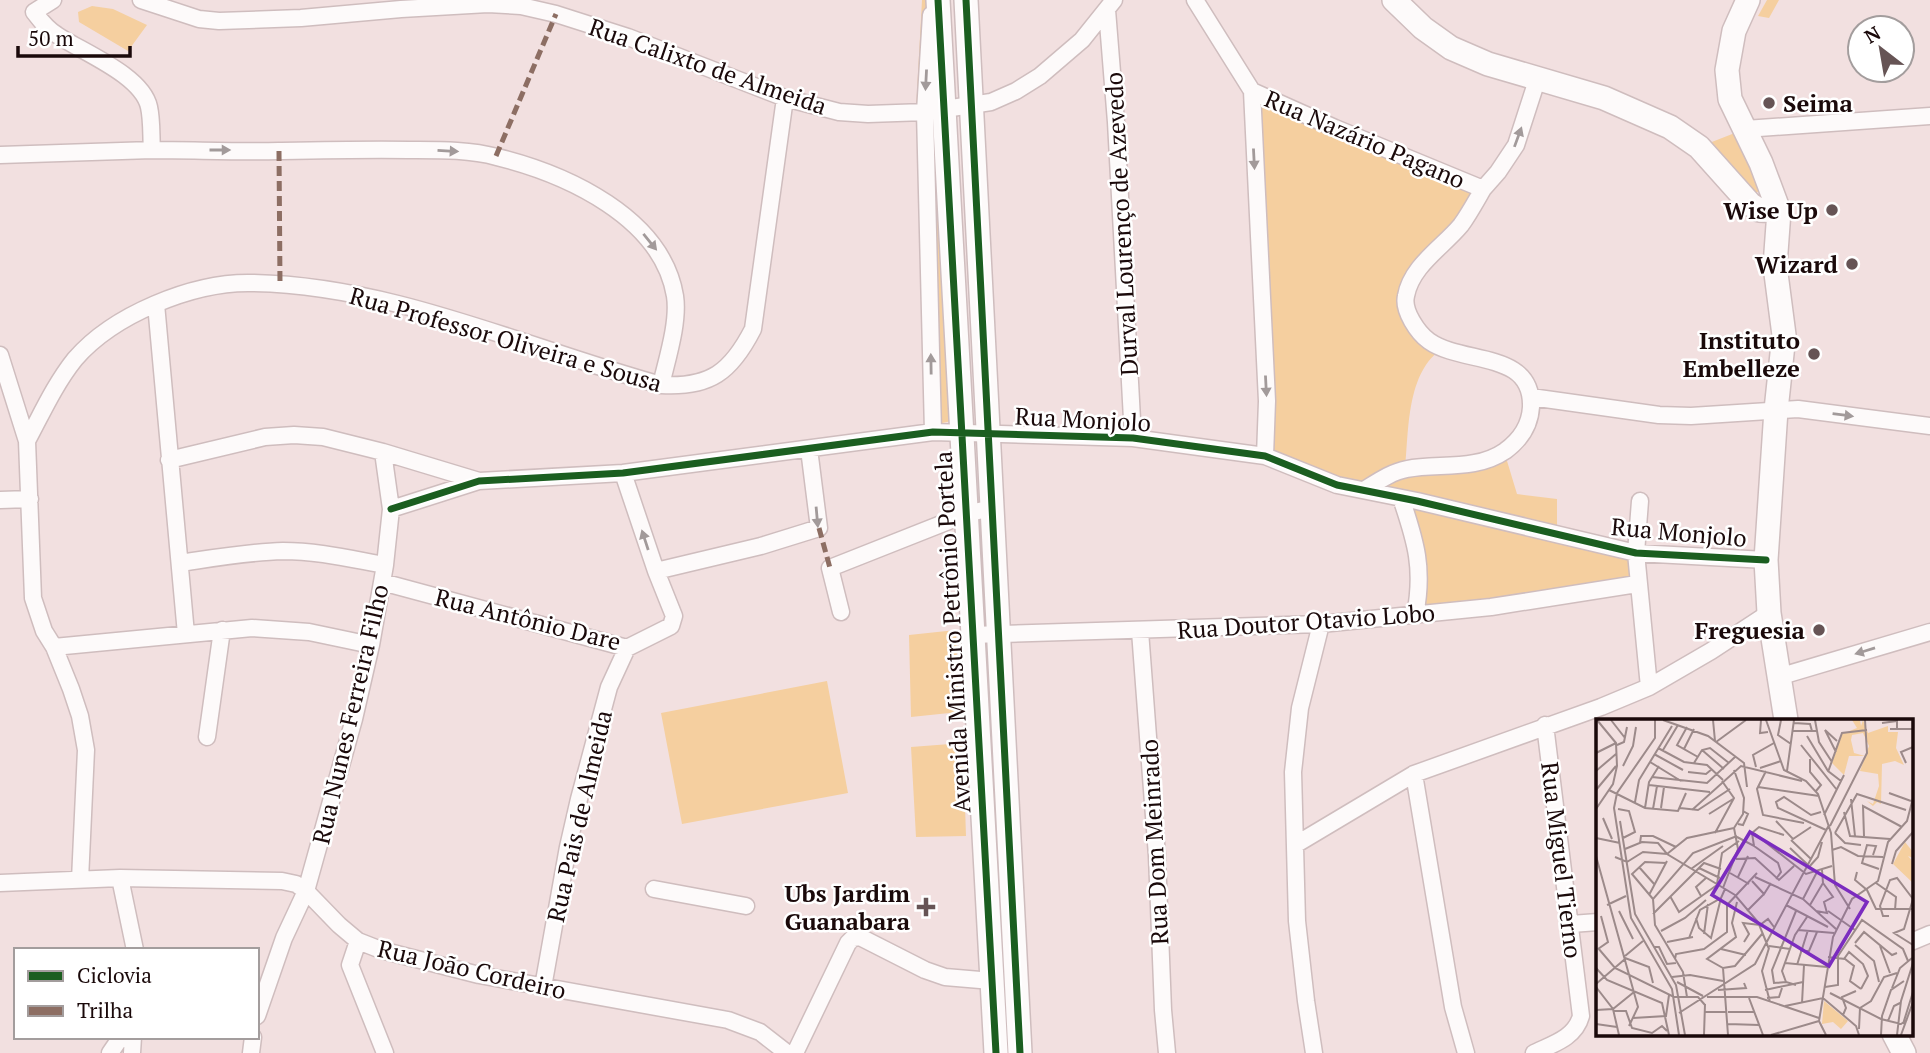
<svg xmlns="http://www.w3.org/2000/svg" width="1930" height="1053" font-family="'PT Serif',serif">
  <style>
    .green { fill: #f5cf9f }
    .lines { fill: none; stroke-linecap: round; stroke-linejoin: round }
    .street-casing { stroke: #cfbdbe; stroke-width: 19 }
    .secondary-casing { stroke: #cfbdbe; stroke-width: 26 }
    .street { stroke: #fdfafa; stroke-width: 16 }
    .secondary { stroke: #fdfafa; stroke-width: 23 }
    .quiet { stroke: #8d6e63; stroke-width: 5; stroke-dasharray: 10 5; stroke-linecap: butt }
    .cycleway-casing { stroke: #fff; stroke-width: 11 }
    .cycleway { stroke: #1b5e20; stroke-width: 7 }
    .oneway { fill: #a29a9a }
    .poi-dot { fill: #665455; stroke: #fff; stroke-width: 2.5 }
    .labels { text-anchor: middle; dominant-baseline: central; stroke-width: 5; stroke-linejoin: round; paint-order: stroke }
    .street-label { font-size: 24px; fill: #1a090a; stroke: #fff }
    .poi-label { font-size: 24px; font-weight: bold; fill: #1a090a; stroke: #fff; text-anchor: end }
    .inset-road { fill: none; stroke: #9c8a8a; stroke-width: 2 }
    .view { fill: #7b2cbf; fill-opacity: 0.15; stroke: #7b2cbf; stroke-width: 3.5 }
    .inset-edge { fill: none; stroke: #1a090a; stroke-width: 3.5 }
  </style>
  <rect width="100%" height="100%" fill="#f2e0e0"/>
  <path class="green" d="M922,0h16l23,419 -28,6 -17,-315z
    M1767,0h12l-10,18 -11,-2z
    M92,6l21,3 34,16 -19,26 -49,-29 -1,-10z
    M1252,91l231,98 -62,78 -13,48 35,33c-37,24 -34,83 -38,121l99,-18 13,43 40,5v35l79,19 1,31 -222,31 5,-25 -19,-92 -136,-42z
    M1745,129l18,61 -14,5 -50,-48z
    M956,630l3,82 -48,5 -2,-82z
    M827,681l21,112 -166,31 -21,-111z
    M963,743l3,93 -50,1 -5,-90z"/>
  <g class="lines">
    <defs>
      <path id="street" d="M141,0l58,19 20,2 82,-3 100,-9 87,-5 33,2 35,8 72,23 157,61 54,14 29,2 57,-2 66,-10 25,-11 24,-15 42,-36 32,-40
        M1195,0l57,91 83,37 148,61c-7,12 -14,25 -22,36 -18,22 -50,41 -55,71 -2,8 2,18 6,25 4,7 10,15 17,20 34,24 104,9 102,66 -1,19 -11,33 -26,44 -29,20 -66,12 -98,18 -16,3 -30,13 -43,21
        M1107,10l9,112 17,316
        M931,15l-6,97 8,320
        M1252,91l15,310 -2,55
        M1745,129l185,-13
        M152,150c42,0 85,2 127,1 47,-1 92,-2 138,-1 26,0 54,0 80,7 69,17 165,60 178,139 4,26 -8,63 -14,89
        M0,155l152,-5c-1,-14 0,-30 -3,-43 -7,-32 -67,-55 -92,-72 -10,-6 -16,-14 -23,-23l19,-12
        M1483,189l15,-17 18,-27 22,-68
        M156,304l30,330
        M0,355l27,86 6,157 11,33 10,16 17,42 9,27 6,34 -6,130
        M1531,397l128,18 32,1 107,-7 132,17
        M27,441c15,-28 28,-57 48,-82 38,-44 117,-77 176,-76 141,2 275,65 410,102 49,3 70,-13 92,-56l32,-231
        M169,460l96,-23 29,-2 29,2 60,15 96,29
        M1401,498c15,44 23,71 14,117
        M0,500l30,-1
        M1640,501l-4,52 13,134
        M391,509l88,-28 144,-8 310,-41 200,6 132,18 72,29 80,16 219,52 130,7
        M180,563c34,-5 68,-11 103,-12 34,0 68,8 102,14
        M656,571l105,-25 58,-18 -10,-79
        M382,582l245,66 44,-22 3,-10 -18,-45 -33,-98
        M841,612l-11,-44 139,-55 24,-5
        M1140,631l17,225 6,154 4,43
        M972,635l349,-11 170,-17 146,-23
        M54,647l198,-19 57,4 62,13
        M1778,677l152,-45
        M207,737l15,-107
        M1414,774l39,233 13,46
        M1295,845l119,-71 187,-67 48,-20 62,-36 58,-38
        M120,878l15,72
        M0,883l120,-5 162,3 14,3 10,7 33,34 19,16 23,9 98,25 249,45 32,12 27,21
        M654,889l92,17
        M1571,924l27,-2
        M358,941l-8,24 35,88
        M1911,942l19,-8
        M543,987l25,-140 11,-48 30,-112 18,-39
        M257,1016l27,-78 22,-47 48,-172 17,-74 14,-80 6,-56 -8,-57
        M110,1053l11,-16
        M132,1053l1,-16
        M251,1053l2,-16
        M795,1053l53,-110 5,-5 7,-1 65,33 20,7 47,4
        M1314,1053l-8,-52 -9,-80 -4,-149 7,-64 21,-84
        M1534,1053c19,-9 41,-15 47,-37l-36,-291"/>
      <path id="secondary" d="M938,0l58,1053
        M966,0l54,1053
        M1394,0l29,28 28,20 37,16 116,34 66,29 29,20 51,57 9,6 20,1
        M1748,0l-14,31 -7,39 3,29 31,64 18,48 -4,55 9,69 -8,75 -10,150 3,53 17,107
        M1894,1034l10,19"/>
    </defs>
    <use href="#street" class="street-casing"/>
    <use href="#secondary" class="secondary-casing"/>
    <use href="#street" class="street"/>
    <use href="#secondary" class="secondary"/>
    <path class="quiet" d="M279,151l1,133
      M496,156l60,-142
      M819,528l11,40"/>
    <defs>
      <path id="cycleway" d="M938,0l58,1053
        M966,0l54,1053
        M391,509l88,-28 144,-8 310,-41 200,6 132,18 72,29 80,16 219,52 130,7"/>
    </defs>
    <use href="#cycleway" class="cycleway-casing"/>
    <use href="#cycleway" class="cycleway"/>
  </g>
  <defs><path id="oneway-solid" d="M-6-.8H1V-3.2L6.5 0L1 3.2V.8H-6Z" transform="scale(1.75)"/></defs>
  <g class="oneway">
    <use href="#oneway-solid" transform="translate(926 80) rotate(93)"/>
    <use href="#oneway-solid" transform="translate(1518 137) rotate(-70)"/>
    <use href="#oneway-solid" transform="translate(220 150)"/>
    <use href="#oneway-solid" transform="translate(448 151) rotate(3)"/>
    <use href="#oneway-solid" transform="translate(1254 159) rotate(87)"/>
    <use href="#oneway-solid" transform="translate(650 242) rotate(51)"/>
    <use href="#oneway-solid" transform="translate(931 364) rotate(-91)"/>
    <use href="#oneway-solid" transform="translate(1266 386) rotate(87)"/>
    <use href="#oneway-solid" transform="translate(1843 415) rotate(7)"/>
    <use href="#oneway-solid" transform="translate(817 517) rotate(85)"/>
    <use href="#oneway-solid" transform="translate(645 540) rotate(-108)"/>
    <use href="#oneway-solid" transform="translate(1865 651) rotate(163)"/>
  </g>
  <g class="poi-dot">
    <circle cx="1769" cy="103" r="7"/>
    <circle cx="1832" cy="210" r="7"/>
    <circle cx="1852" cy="264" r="7"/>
    <circle cx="1814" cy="354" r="7"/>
    <circle cx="1819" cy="630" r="7"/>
    <path d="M922.5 896.5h7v7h7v7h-7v7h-7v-7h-7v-7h7z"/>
  </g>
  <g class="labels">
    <g class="street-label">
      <text transform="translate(708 66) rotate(19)">Rua Calixto de Almeida</text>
      <text transform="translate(1365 139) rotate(23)">Rua Nazário Pagano</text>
      <text transform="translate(1121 224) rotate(-93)">Durval Lourenço de Azevedo</text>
      <text transform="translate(506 339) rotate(16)">Rua Professor Oliveira e Sousa</text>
      <text transform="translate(1083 419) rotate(3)">Rua Monjolo</text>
      <text transform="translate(1679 532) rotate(5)">Rua Monjolo</text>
      <text transform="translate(528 619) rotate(14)">Rua Antônio Dare</text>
      <text transform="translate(1306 621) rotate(-4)">Rua Doutor Otavio Lobo</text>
      <text transform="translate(952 632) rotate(-93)">Avenida Ministro Petrônio Portela</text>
      <text transform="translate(350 714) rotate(-77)">Rua Nunes Ferreira Filho</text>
      <text transform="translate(579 816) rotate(-77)">Rua Pais de Almeida</text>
      <text transform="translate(1154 842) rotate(-93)">Rua Dom Meinrado</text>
      <text transform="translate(1562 860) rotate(83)">Rua Miguel Tierno</text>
      <text transform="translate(472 969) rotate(13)">Rua João Cordeiro</text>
    </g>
    <g class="poi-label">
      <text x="1783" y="103" text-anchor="start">Seima</text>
      <text x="1818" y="210">Wise Up</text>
      <text x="1838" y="264">Wizard</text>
      <text x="1800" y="340">Instituto<tspan x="1800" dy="28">Embelleze</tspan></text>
      <text x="1805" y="630">Freguesia</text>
      <text x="910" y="893">Ubs Jardim<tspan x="910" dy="28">Guanabara</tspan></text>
    </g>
  </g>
  <g transform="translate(1596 719)">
    <rect width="317" height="317" fill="#f2e0e0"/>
    <path d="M256,1h8l1,6 2,-6 5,13 20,-7v6h10l-2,16 8,17 -9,-4 -13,3 -1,40 -4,-2 -4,4 -6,-5 6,3 6,-18 -1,-12 -18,-3 9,-25 -6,-13 -11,2 -1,5 3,13 11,3h-16l-5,19 -12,-12 10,-29 15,-6zM309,123l8,10v6l-5,-2 5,6v21l-20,-19zM228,282l24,20 -7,8 -8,-7 -11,2z" fill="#f5cf9f"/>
    <path class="inset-road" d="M15,1l14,18M59,1v18l-38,55 -3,15 17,110 41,71 7,46M67,1l45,16 36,27 3,24M117,1l2,21M165,1l-1,13 8,-1M170,1l18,50 22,11 12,13 13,39 4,52 15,24M185,1l-3,15 13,9M219,1l4,22 13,20M198,4l16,1 2,7M286,4l15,-2v8M91,8l-10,18 21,12M294,10h23M197,12h24M211,17l21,35 13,10M120,23l30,-22M21,26l7,-3 3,-15M205,26l36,45M62,29l26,14 23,3 16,15M88,30l10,-20M67,31l15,-25M106,31l22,19M240,33l-11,-22 12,11M0,34l20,-10M58,35l29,16M214,40v13l11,13 -5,6M54,43l31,19M98,44l8,-13 8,-2 19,15M310,44l-5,-11 12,-5M27,47l10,-20 3,-19M160,48l-3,-12 21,-12M164,49l21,-7M0,52l20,-17M170,52l-9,18 6,26 41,8M191,52l7,-51M92,53l18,2 6,-5M232,53l14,-39 25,-3M56,58l55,6 28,-26M53,66l61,7M162,68l61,9M0,71l20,-24M13,71l36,18 33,3 8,-18M293,74l22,8M255,80l4,37M39,83l4,-22 33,-54M49,89l4,-26 10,-16M65,89l3,-21M84,89l18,2 32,-21M0,90l17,-25 4,-18 -1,-23 -19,-23M22,90l11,2 6,21 -12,6M57,90l4,-23M96,91l49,-44 61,15M225,93l-10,3 -27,-18 -8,5 2,6 48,22M248,93l6,24 40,3M113,95l24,-15M228,96l20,-40M7,99l9,21M24,102l15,93 41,71 9,50M180,102l17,18 18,-12M142,105l5,1 5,-11 -5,-3M234,107l37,-73 -2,-33M138,109l9,-14 1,-16 -10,-28M119,114l19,-35 -12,-17M156,114l7,-6 25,8M239,114l22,-39 49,16M239,114l10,10 16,2M268,117l-1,-30 39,21M141,118l17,9 -2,-13 3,1 51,40 26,-8M0,119l24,5M195,121l20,19M44,124l1,-7h12l23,11M158,127l24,17 3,9 -5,7M194,129l17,16M29,130l17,-7 16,1 9,11 68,41 23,27 11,27M236,131l9,-3 17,9 25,1M277,136l3,-9 -9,-1 -5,18 17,6M0,137l42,151 -9,19M19,138l12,5 16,-10 24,2 20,-16 47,-10M140,140l19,-1 24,22 15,-14M296,145l4,-13 17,-19M43,148l16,18M213,148l9,-10 4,-15M103,149l21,10M95,150l32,-23M261,153l-2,8 12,10 9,19h37M134,154l19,11M142,158l10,-21M159,158l48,22 33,30M156,162l12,13 7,-11M280,164l20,14 -1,13M121,165l5,-31 17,-12M127,169l15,-39 -4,-21M53,176l18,-34M74,177l9,16 38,-27M105,177l-5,-9 10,-9M57,180l-21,-25 13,-12 21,1M207,180l14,-27M317,180l-9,30 -10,4 19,12M141,183l-5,21 4,14 -29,22 16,9 12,-2 27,-32M11,186l19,-9M190,186l42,22M214,186l13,-22M23,192l14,28M151,192l17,-17M220,192l11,2 -3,-11 9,-5 -10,-14 -1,-13M232,192l27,19M57,195l51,-51 17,6M293,197h-6l-3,-10 10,-26 7,-2 16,21M100,199l3,10 12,10 10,-40M202,211l36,3M65,212l24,-13 21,-18M108,215l4,-30M93,219l11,-28 21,-12 4,-9M71,223l26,-5M148,223l5,-8 -6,-11 17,2 8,-6 6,8M259,224l9,-11 28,23 5,-2M259,226l19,16 5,21M173,227l21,3M284,227l10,27M58,228h5l8,17 9,-1M2,229l17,20 59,29h24l7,8M173,229l-7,23 8,31M2,230l10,-7 -7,-26M125,230l25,6M204,232h9l8,-19M29,237l18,-15M232,238l17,2 9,7 -4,15 11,8M29,239l24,9 4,16M79,240l1,-5 28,-5 23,-17v-27l30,-32M248,240l5,-7 14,12 5,12 -7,13M189,244l42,4M201,246l11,-35M0,249l11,12 55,23 7,32M127,249l5,67M76,258l18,-2 33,6M81,263l26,14M190,263l-12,1 -2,-13 24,-59M0,265l29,-25M200,266l-10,-3 -4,-11 13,-36 12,-18M0,268l17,22 6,26M229,268l13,-2v-29l24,-36 41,29 5,12M296,269l8,-20 12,-10M122,271l28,-2 -2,-5M169,271l38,-8M234,274l51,26 20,5 6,-4M91,278l-4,-25 -28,-47 -2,-26 40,-46 44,-17M111,278h50l62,21M153,279l14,37M171,279l12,-1 3,-9M206,284l2,-38M189,287l38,-8 33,28 3,9M0,291l17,-1 21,-17M18,292h12l6,17 20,5 10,-7 5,5M109,293h21M132,293h26M83,294l76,-49 74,-139M247,296l3,-7 -4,-11 14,-6M37,299l33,-2 3,-21M292,302l6,-15 6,-3M0,305l21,3M132,305l31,1M307,305l10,-32M263,310l1,-21 11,-7 13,-24 13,-4M108,316l1,-31M175,316l48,-14M230,316l-7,-14 14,-84 19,-38 26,-18 10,-39 19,-21 6,-23M285,316l1,-19 9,-26 13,-9M301,316l4,-34 12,-38M305,316l12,-33"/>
    <path class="view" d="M154,113l117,70 -38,64 -117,-71z"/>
    <rect width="317" height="317" class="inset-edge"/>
  </g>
  <rect x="14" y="948" width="245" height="91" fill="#ffffff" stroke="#a39d9d" stroke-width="2"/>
  <rect x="28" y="971" width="35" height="10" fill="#1b5e20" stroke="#a39d9d" stroke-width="2"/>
  <text x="77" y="983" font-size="21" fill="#1a090a">Ciclovia</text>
  <rect x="28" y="1006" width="35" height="10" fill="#8d6e63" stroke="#a39d9d" stroke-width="2"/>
  <text x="77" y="1018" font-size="21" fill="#1a090a">Trilha</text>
  <g transform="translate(1881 49) rotate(329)"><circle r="33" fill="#ffffff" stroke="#a39d9d" stroke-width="2"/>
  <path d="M0-5L12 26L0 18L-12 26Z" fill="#665455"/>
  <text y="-10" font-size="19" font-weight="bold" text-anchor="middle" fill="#1a090a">N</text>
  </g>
  <path d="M18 46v10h112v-10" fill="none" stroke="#1a090a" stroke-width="3.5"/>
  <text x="28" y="46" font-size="21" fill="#1a090a" stroke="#ffffff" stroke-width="5" paint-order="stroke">50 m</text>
</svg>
